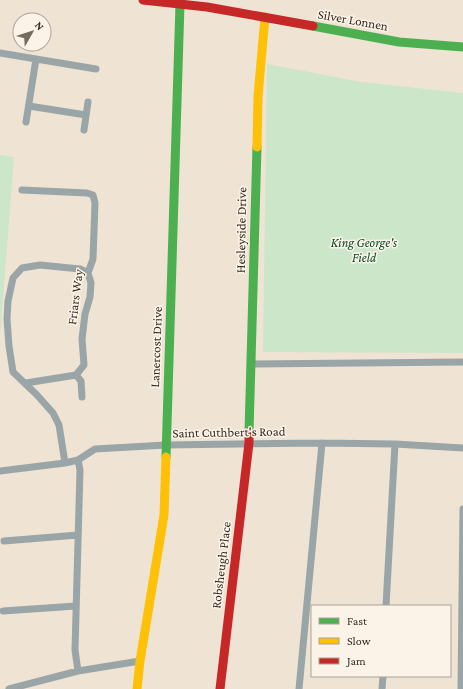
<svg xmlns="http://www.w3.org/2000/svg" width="463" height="689" font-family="'Crimson Pro',serif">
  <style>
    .green { fill: #cce6c9 }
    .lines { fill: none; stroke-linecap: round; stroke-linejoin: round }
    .street { stroke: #9aa5a8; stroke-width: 7 }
    .fast { stroke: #4caf50; stroke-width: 9 }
    .slow { stroke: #ffc107; stroke-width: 9 }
    .jam { stroke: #c62828; stroke-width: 9 }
    .labels { text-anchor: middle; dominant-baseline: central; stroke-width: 3; stroke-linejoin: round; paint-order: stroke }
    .street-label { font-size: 13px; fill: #342b21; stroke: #fcf3e8 }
    .park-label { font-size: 13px; font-style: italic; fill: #064b29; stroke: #fcf3e8 }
  </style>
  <rect width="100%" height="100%" fill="#efe3d3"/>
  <path class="green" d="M267,64l94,18 102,11v260l-200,-1z
    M0,155l14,2 -14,179z"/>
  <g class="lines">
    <path class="street" d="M0,53l96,16
      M29,106l57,9
      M26,122l10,-63
      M84,130l4,-28
      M22,190l65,3 6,2 2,8 -2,56 -5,14 3,10 -1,14 -5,17 -3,25 2,26 -8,10
      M251,364l212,-2
      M26,383l50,-8 5,6 1,16
      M78,460l2,10 -5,180 3,21
      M65,463l-6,-38 -6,-12 -16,-18 -24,-23 -4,-26 -2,-27 1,-18 5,-23 9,-10 18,-3 40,4 8,4
      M0,471l65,-8 13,-3 17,-11 71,-4 156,-2 73,1 68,4
      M4,541l74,-6
      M386,606l9,-162
      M3,611l73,-5
      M9,689l69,-18 62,-10
      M299,689l23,-246
      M382,689l1,-13
      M461,689l2,-180"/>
    <path class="fast" d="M313,26l86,16 64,5
      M249,432l8,-285
      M166,457l14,-453"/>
    <path class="slow" d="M257,147l1,-51 7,-79
      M137,689l3,-28 24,-146 2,-58"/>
    <path class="jam" d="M143,0l64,7 106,19
      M220,689l29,-246v-11"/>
  </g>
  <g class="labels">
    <g class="street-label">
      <text transform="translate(353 20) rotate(10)">Silver Lonnen</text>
      <text transform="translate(241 230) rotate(-89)">Hesleyside Drive</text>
      <text transform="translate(75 297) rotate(-83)">Friars Way</text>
      <text transform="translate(156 347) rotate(-88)">Lanercost Drive</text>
      <text transform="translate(229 432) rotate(-1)">Saint Cuthbert's Road</text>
      <text transform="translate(221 565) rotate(-83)">Robsheugh Place</text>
    </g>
    <g class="park-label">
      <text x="364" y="242">King George's<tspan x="364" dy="15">Field</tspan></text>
    </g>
  </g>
  <rect x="311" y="605" width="140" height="72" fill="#fcf3e8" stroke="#aca398"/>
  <rect x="319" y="618" width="20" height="6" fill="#4caf50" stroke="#aca398"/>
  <text x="347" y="625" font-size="12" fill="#342b21">Fast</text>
  <rect x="319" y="638" width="20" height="6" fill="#ffc107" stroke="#aca398"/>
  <text x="347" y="645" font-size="12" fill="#342b21">Slow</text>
  <rect x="319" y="658" width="20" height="6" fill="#c62828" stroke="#aca398"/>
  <text x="347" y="665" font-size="12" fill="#342b21">Jam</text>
  <g transform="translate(32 32) rotate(51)"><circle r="19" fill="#fcf3e8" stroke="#aca398"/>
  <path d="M0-3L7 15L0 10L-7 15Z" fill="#756b5f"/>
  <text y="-6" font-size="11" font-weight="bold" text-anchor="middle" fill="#342b21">N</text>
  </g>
</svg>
